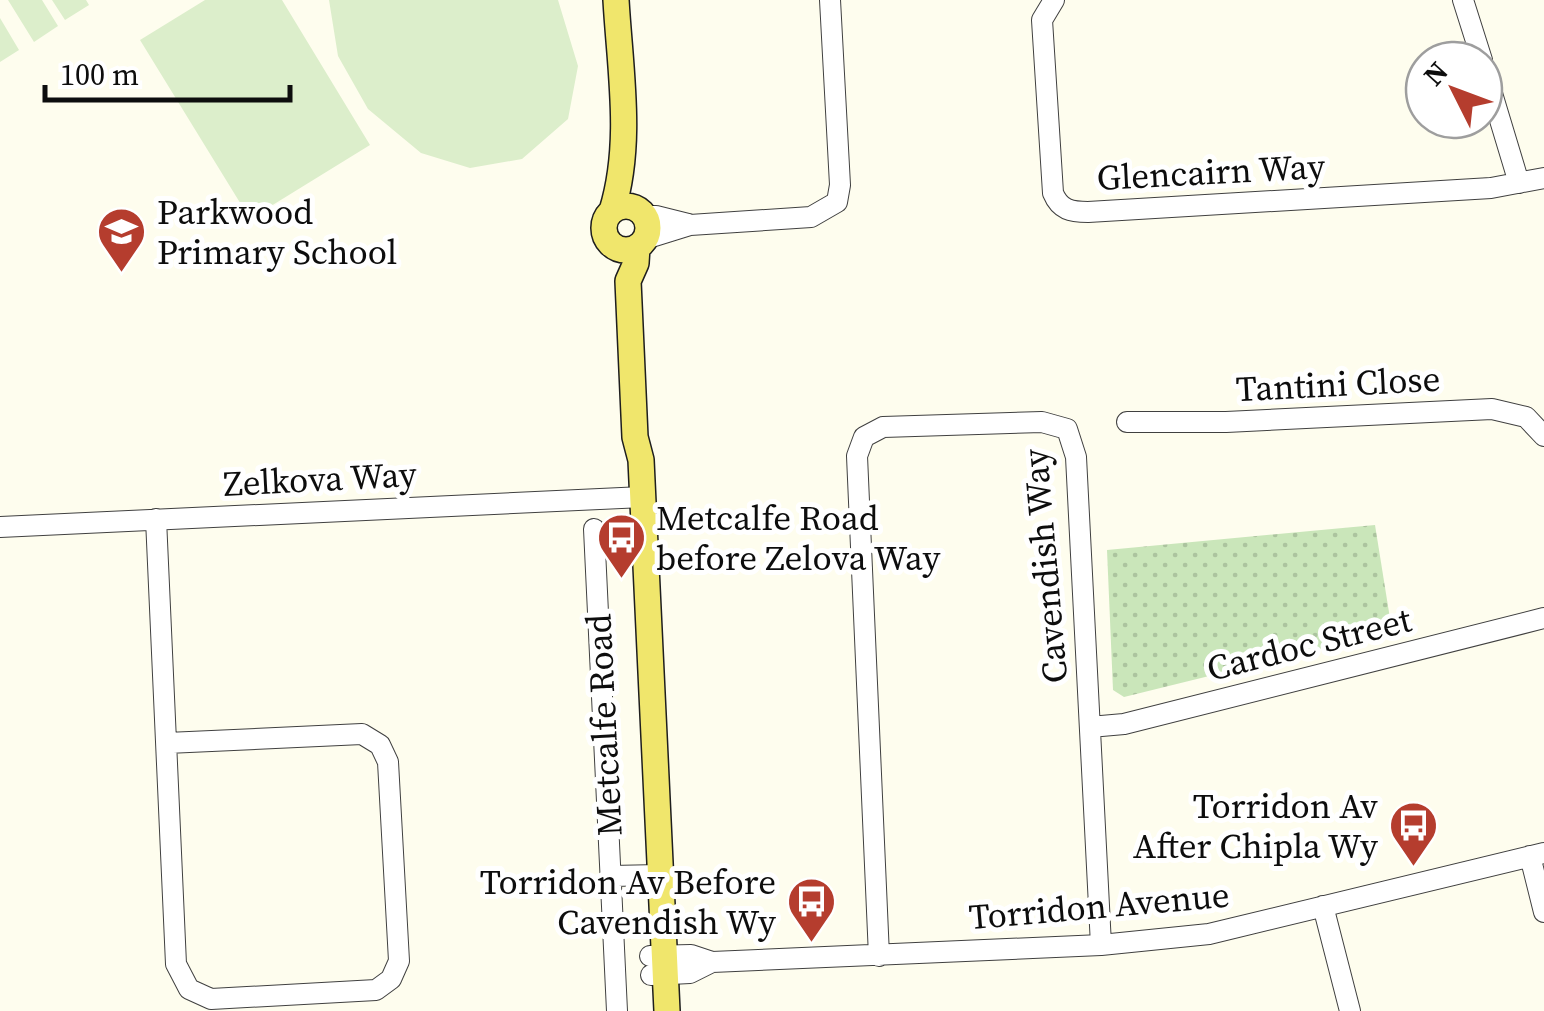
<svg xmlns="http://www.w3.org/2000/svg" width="1544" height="1011" font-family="'Source Serif 4',serif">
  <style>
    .park { fill: url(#park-dots) }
    .pitch { fill: #dceecb }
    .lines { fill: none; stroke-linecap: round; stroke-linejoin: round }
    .minor-casing { stroke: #404040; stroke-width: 22 }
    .major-casing { stroke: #1e1e1e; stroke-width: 28 }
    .minor { stroke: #fff; stroke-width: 20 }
    .major { stroke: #f0e66c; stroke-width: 25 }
    .labels { text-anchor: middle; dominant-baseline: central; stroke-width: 10; stroke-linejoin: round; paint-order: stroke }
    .street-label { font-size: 35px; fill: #0d0d0d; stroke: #fff }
    .poi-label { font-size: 35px; fill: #0d0d0d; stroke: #fff; text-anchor: start }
  </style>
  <defs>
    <pattern id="park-dots" width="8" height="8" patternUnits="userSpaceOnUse" patternTransform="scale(2.5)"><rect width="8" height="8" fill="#cae6ba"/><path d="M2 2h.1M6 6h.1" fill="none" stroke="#acc49f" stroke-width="1.8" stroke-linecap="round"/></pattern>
  </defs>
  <rect width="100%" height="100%" fill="#fefdee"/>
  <path class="park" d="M1375,525l17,106 -268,66 -11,-7 -6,-140z"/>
  <path class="pitch" d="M8,0h34l16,26 -24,16z
    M52,0h34l3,5 -24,15z
    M205,0h77l88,145 -120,74 -110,-179z
    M329,0h229l20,66 -10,53 -46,40 -52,9 -49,-15 -53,-44 -30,-53z
    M0,18l19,32 -19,12z"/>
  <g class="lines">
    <defs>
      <path id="minor" d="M1054,0l-12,20 11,173c7,17 18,19 35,19l403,-24 53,-10
        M1463,0l19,60
        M1484,67l35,116
        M645,216h11l32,8
        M645,239l45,-14 121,-8 26,-15 3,-17 -10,-185
        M1127,422h99l266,-13 34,8 18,19
        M156,519l20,445 13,25 22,10 165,-9 15,-11 8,-18 -11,-199 -8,-17 -18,-11 -195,9
        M0,527l643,-30
        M594,529l23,482
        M1090,727l34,-3 420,-106
        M1530,856l14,56
        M611,876l49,-1
        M1323,906l27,105
        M650,956l41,-1 21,7 389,-17 108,-11 335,-81
        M879,956l-22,-500 7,-19 19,-10 159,-5 25,7 9,28 25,488
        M651,975l39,-2 22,-11"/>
      <path id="major" d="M604 228a22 22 0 1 1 44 0a22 22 0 1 1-44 0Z
        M612,211c21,-68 8,-141 4,-211
        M637,247l-1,16 -8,18 7,156 6,23 26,551"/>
    </defs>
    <use href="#minor" class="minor-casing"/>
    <use href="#major" class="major-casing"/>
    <use href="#minor" class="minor"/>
    <use href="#major" class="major"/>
  </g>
  <defs>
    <symbol id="school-pin" viewBox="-11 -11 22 30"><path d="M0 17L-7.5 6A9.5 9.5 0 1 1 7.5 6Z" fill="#b53d2e" stroke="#fff"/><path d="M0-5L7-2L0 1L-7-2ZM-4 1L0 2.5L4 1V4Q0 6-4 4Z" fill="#fff"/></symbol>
    <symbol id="bus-pin" viewBox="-11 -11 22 30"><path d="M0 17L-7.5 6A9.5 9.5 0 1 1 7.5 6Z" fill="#b53d2e" stroke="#fff"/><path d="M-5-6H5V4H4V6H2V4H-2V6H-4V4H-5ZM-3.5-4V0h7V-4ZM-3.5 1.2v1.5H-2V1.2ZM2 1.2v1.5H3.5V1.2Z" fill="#fff"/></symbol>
  </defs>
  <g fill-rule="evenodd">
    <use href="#school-pin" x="94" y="204" width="55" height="75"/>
    <use href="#bus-pin" x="594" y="510" width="55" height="75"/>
    <use href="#bus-pin" x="1386" y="798" width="55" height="75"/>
    <use href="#bus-pin" x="784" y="874" width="55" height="75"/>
  </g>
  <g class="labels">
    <g class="street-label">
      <text transform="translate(1211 172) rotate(-3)">Glencairn Way</text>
      <text transform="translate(1338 384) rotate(-3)">Tantini Close</text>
      <text transform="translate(320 479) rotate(-3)">Zelkova Way</text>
      <text transform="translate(1045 566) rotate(-95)">Cavendish Way</text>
      <text transform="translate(1309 644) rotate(-14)">Cardoc Street</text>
      <text transform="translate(604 725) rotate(-93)">Metcalfe Road</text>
      <text transform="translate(1099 906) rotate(-5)">Torridon Avenue</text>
    </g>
    <g class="poi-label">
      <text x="157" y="212">Parkwood<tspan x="157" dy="40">Primary School</tspan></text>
      <text x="656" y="518">Metcalfe Road<tspan x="656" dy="40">before Zelova Way</tspan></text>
      <text x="1378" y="806" text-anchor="end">Torridon Av<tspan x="1378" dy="40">After Chipla Wy</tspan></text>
      <text x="776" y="882" text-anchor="end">Torridon Av Before<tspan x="776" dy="40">Cavendish Wy</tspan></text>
    </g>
  </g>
  <g transform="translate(1454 90) rotate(312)"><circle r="48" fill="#ffffff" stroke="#9e9e9e" stroke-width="2.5"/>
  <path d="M0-8L18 38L0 25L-18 38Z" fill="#b53d2e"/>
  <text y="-15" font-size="28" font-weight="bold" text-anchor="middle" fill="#0d0d0d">N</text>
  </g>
  <path d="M45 85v15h245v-15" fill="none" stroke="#0d0d0d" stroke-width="5"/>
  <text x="60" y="85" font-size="30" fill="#0d0d0d" stroke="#ffffff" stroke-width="8" paint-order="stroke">100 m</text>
</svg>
